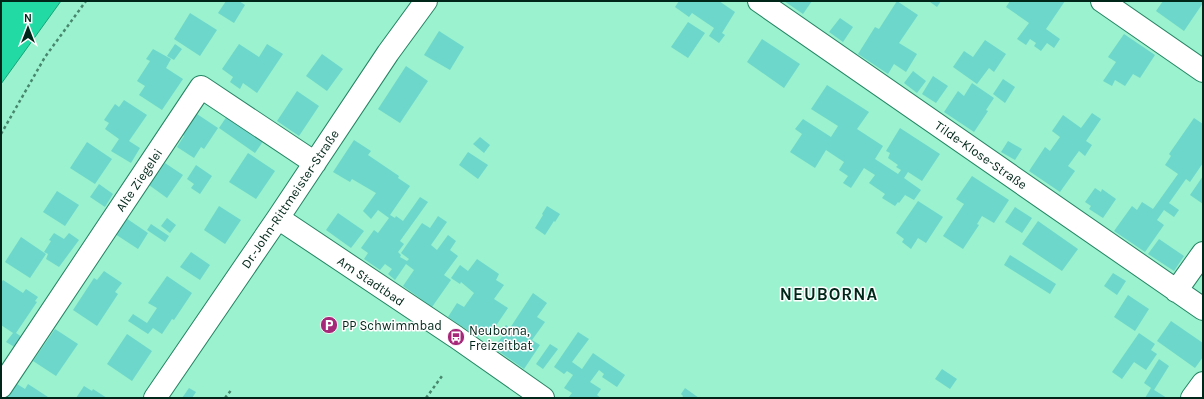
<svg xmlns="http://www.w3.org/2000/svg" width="1204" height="399" font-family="Karla,sans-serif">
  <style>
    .water { fill: #22daa3; stroke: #18a47a }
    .building { fill: #6ed7cb }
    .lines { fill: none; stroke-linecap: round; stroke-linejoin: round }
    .minor-casing { stroke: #258363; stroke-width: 24 }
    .path { stroke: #48866e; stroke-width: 2.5; stroke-dasharray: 3 3; stroke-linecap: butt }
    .minor { stroke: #fff; stroke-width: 22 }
    .labels { text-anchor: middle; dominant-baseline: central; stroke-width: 3; stroke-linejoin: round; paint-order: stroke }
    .street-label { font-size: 13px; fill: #002619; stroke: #fefefe }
    .poi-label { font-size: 13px; fill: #002619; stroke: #fefefe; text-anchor: start }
    .district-label { font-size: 17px; font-weight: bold; letter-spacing: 1px; fill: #002619; stroke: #fefefe }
  </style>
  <rect width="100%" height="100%" fill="#9af2ce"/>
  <path class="water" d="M1,1h60l-60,83z"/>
  <path class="building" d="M226,1h13l6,4 -11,18 -16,-10z
    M679,1h40l16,11 -13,21 3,2 -6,8 -10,-7 5,-8 -22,-15 -3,4 -14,-10z
    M784,1h28l-9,13z
    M897,1l21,14 -19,28 18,11 -11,18 -12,-8 -6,10 -30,-20 17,-27 4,2z
    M931,1h10l-4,6 -7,-5z
    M1010,1h55l-19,28 14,10 -6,9 -7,-5 -6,8 -7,-5 2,-3 -6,-4 -4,6 -9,-6 12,-16 -23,-16z
    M1163,1h40v2l-19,28 -28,-20z
    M190,13l27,17 -17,26 -26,-17z
    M840,18l13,9 -10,15 -14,-10z
    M688,22l17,11 -17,25 -17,-11z
    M439,31l25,16 -14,23 -26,-15z
    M1124,34l31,21 -15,23 -7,-4 -8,12 -10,-6 -3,6 -9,-5 13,-19 -8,-5z
    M762,39l38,25 -16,24 -37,-26z
    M985,40l21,14 -12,18 -5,-4 -12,16 -24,-17 11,-16 9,6z
    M175,44l7,5 -8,11 -7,-4z
    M239,44l20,13 8,-13 16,10 -26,39 -14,-10 -3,6 -10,-7 3,-5 -11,-8z
    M153,49l18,10 -5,9 17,11 -21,31 -23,-15 6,-9 -8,-5 13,-20 -4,-2z
    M322,54l21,15 -16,22 -21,-15z
    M406,66l22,15 -28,42 -22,-14z
    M913,71l13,10 -9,12 -13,-10z
    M933,76l15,10 -12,17 -14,-9z
    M1003,79l12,8 -10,16 -12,-9z
    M972,83l22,15 -8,12 2,1 -14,21 -30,-20 14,-21 6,5z
    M827,85l42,27 -12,17 26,17 -8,13 23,15 3,-4 -5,-3 2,-2 -10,-7 2,-5 -4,-2 14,-23 40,26 -18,27 -14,-9 -4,6 17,12 -7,10 -9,-5 -6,8 -1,-1 -3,4 -13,-8 3,-4 -16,-11 6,-8 -11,-7 -13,20 -8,-5 5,-7 -9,-6 5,-8 -18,-12 -11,18 -25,-16 12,-18 -7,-5 8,-10 28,18 7,-11 -27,-17z
    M297,91l22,15 -20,30 -22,-15z
    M124,100l23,15 -18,26 11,7 -9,15 -20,-12 8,-12 -14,-10 4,-6 -5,-3 11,-16 4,3z
    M194,112l24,16 -14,21 -3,-2 -7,11 -17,-11 7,-11 -4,-3z
    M1092,113l9,6 -15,22 6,4 -7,11 -6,-5 -11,15 7,5 -15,21 -31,-21 16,-24 5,4 10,-14 -8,-6 11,-16 18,13z
    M227,116l37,24 -9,13 -36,-25z
    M1194,118l9,6v39l-13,19 -4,-3 -17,24 10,7 -5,7 -10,-7 -7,10 7,5 -19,27 -31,-21 18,-25 5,4 5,-8 11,7 25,-35 -13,-9 6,-9 -2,-2z
    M480,137l10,8 -6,8 -11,-9z
    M354,140l17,11 -3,4 31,21 -1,2 12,8 -20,29 5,3 1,-2 7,5 17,-24 8,5 -28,39 4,3 -6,8 3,3 -1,2 7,4 2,-2 -8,-6 21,-30 8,5 8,-12 9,6 -16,23 6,5 11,-15 8,6 -6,9 8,6 -14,19 7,5 -19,27 -29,-21 11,-16 -8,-6 -11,16 -7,-6 4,-5 -7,-5 -5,6 -16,-11 4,-6 -7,-5 13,-18 4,3 11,-15 -11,-8 -7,9 -8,-8 13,-18 -24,-14 -2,3 -17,-10z
    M1008,141l14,8 -7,11 -14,-8z
    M87,142l25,17 -17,25 -25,-16z
    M468,152l20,13 -10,14 -19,-14z
    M248,153l27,18 -19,28 -27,-17z
    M165,163l18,12 -16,23 -18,-13z
    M196,165l16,11 -12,18 -9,-6 3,-4 -7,-5z
    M972,176l37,24 -15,23 -12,-7 -5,8 2,1 -16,24 -20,-13 21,-32 -8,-5z
    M1203,176v28l-13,-9z
    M99,184l14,10 -8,13 -15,-10z
    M1095,188l6,4 1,-3 14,10 -13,19 -14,-9 2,-3 -6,-4z
    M57,191l22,14 -14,21 -22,-14z
    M918,201l25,16 -17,26 -8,-5 -7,11 -9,-7 2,-3 -8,-6z
    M219,206l22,14 -16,24 -21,-14z
    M547,206l13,8 -5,8 -1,-1 -9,14 -10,-7 8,-13 -1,-1z
    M1015,207l17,11 -10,15 -17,-11z
    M338,213l26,18 -13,17 -25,-18z
    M123,216l25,17 -10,16 -26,-17z
    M167,218l9,7 -6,8 -9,-7z
    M1038,221l40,28 -16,22 -40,-27z
    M151,224l18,12 -4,6 -18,-12z
    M54,233l10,6 5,-6 10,7 -20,27 -13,-8 2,-5 -4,-2 7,-11 -2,-1z
    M21,237l25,17 -16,24 -25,-16z
    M1159,239l25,17 -10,15 -26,-17z
    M191,252l19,13 -10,15 -20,-13z
    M1010,255l46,29 -6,10 -46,-29z
    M477,259l22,15 -3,6 8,5 -10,14 14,9 -17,25 -7,-4 -6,8 -30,-20 9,-14 7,4 10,-14 -13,-11 -1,2 -9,-6 9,-13 8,6z
    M104,271l18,12 -7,9 3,2 -21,32 -24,-16 21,-32 3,2z
    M1113,273l13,8 -9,14 -13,-9z
    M167,276l25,17 -18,27 -2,-1 -10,15 -9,-6 -5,6 -20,-13 5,-7 14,9 10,-15 -9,-5z
    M3,280l20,13 3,-4 12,8 -3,4 2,1 -21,31 9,6 -7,10 -12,-7 7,-9 -12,-8v-42z
    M533,293l14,10 -10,14 8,5 -13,18 8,5 -16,24 -30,-21 12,-17 -3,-2 3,-4 4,3z
    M1128,295l21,14 -14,22 -21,-14z
    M1171,321l32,22v14l-8,11 -38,-27z
    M55,329l23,15 -22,32 -23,-15z
    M578,332l11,7 -17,23 10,7 11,-16 32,22 -8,12 -15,-10 2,-3 -5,-4 -9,12 11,7 -4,6 4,3h-33l4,-5 -8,-5 9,-13 -6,-4 -3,3 -10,-7z
    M1139,333l16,11 -4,6 6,4 -11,16 -12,-8 -12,17 -10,-7z
    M127,334l25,17 -20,30 -25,-17z
    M550,344l8,5 -15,20 -7,-5z
    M1159,359l10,7 -15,24 -10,-7z
    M942,369l15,10 -7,10 -15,-10z
    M17,384l8,5 3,-5 20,13 -1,1h-40z
    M84,386l8,5 1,-2 14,9h-31z
    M189,388l7,4 -4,6h-10z
    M685,388l14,10h-17l1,-2 -2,-2z
    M1151,388l16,10h-22z"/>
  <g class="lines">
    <defs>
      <path id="minor" d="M759,1l444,308
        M1102,1l101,70
        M278,218l178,119 87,61
        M1176,291l27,-38
        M1,387l200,-300 114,76
        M155,398l123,-180 110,-165 38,-52
        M1192,398l11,-15"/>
    </defs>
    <use href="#minor" class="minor-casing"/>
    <path class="path" d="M1,134l44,-77 41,-56
      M225,398l7,-9
      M426,398l16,-22"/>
    <use href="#minor" class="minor"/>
  </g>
  <defs>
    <symbol id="parking-disc" viewBox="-11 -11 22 22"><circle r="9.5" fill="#a62879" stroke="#fefefe"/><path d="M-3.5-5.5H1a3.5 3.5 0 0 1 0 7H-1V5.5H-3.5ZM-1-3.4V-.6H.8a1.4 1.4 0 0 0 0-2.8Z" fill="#fff"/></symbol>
    <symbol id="bus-disc" viewBox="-11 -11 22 22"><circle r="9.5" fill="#a62879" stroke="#fefefe"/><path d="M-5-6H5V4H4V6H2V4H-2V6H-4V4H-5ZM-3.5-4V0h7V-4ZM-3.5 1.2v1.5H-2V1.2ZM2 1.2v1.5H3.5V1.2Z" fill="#fff"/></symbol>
  </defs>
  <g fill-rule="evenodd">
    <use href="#parking-disc" x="319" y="315" width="20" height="20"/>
    <use href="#bus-disc" x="446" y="327" width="20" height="20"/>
  </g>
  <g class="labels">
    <g class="street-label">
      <text transform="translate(981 155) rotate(35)">Tilde-Klose-Straße</text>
      <text transform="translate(139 180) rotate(-56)">Alte Ziegelei</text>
      <text transform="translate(290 199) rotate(-56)">Dr.-John-Rittmeister-Straße</text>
      <text transform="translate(371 281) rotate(34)">Am Stadtbad</text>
    </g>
    <g class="poi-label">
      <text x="342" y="325">PP Schwimmbad</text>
      <text x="469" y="330">Neuborna,<tspan x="469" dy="15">Freizeitbat</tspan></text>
    </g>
    <g class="district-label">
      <text x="829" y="294">NEUBORNA</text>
    </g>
  </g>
  <rect width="1204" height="399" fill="none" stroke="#002619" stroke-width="4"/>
  <g transform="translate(28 28)" stroke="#fefefe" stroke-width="3" paint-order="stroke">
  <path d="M0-3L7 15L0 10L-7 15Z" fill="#002619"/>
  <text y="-6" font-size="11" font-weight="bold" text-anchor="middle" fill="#002619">N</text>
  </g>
</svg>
